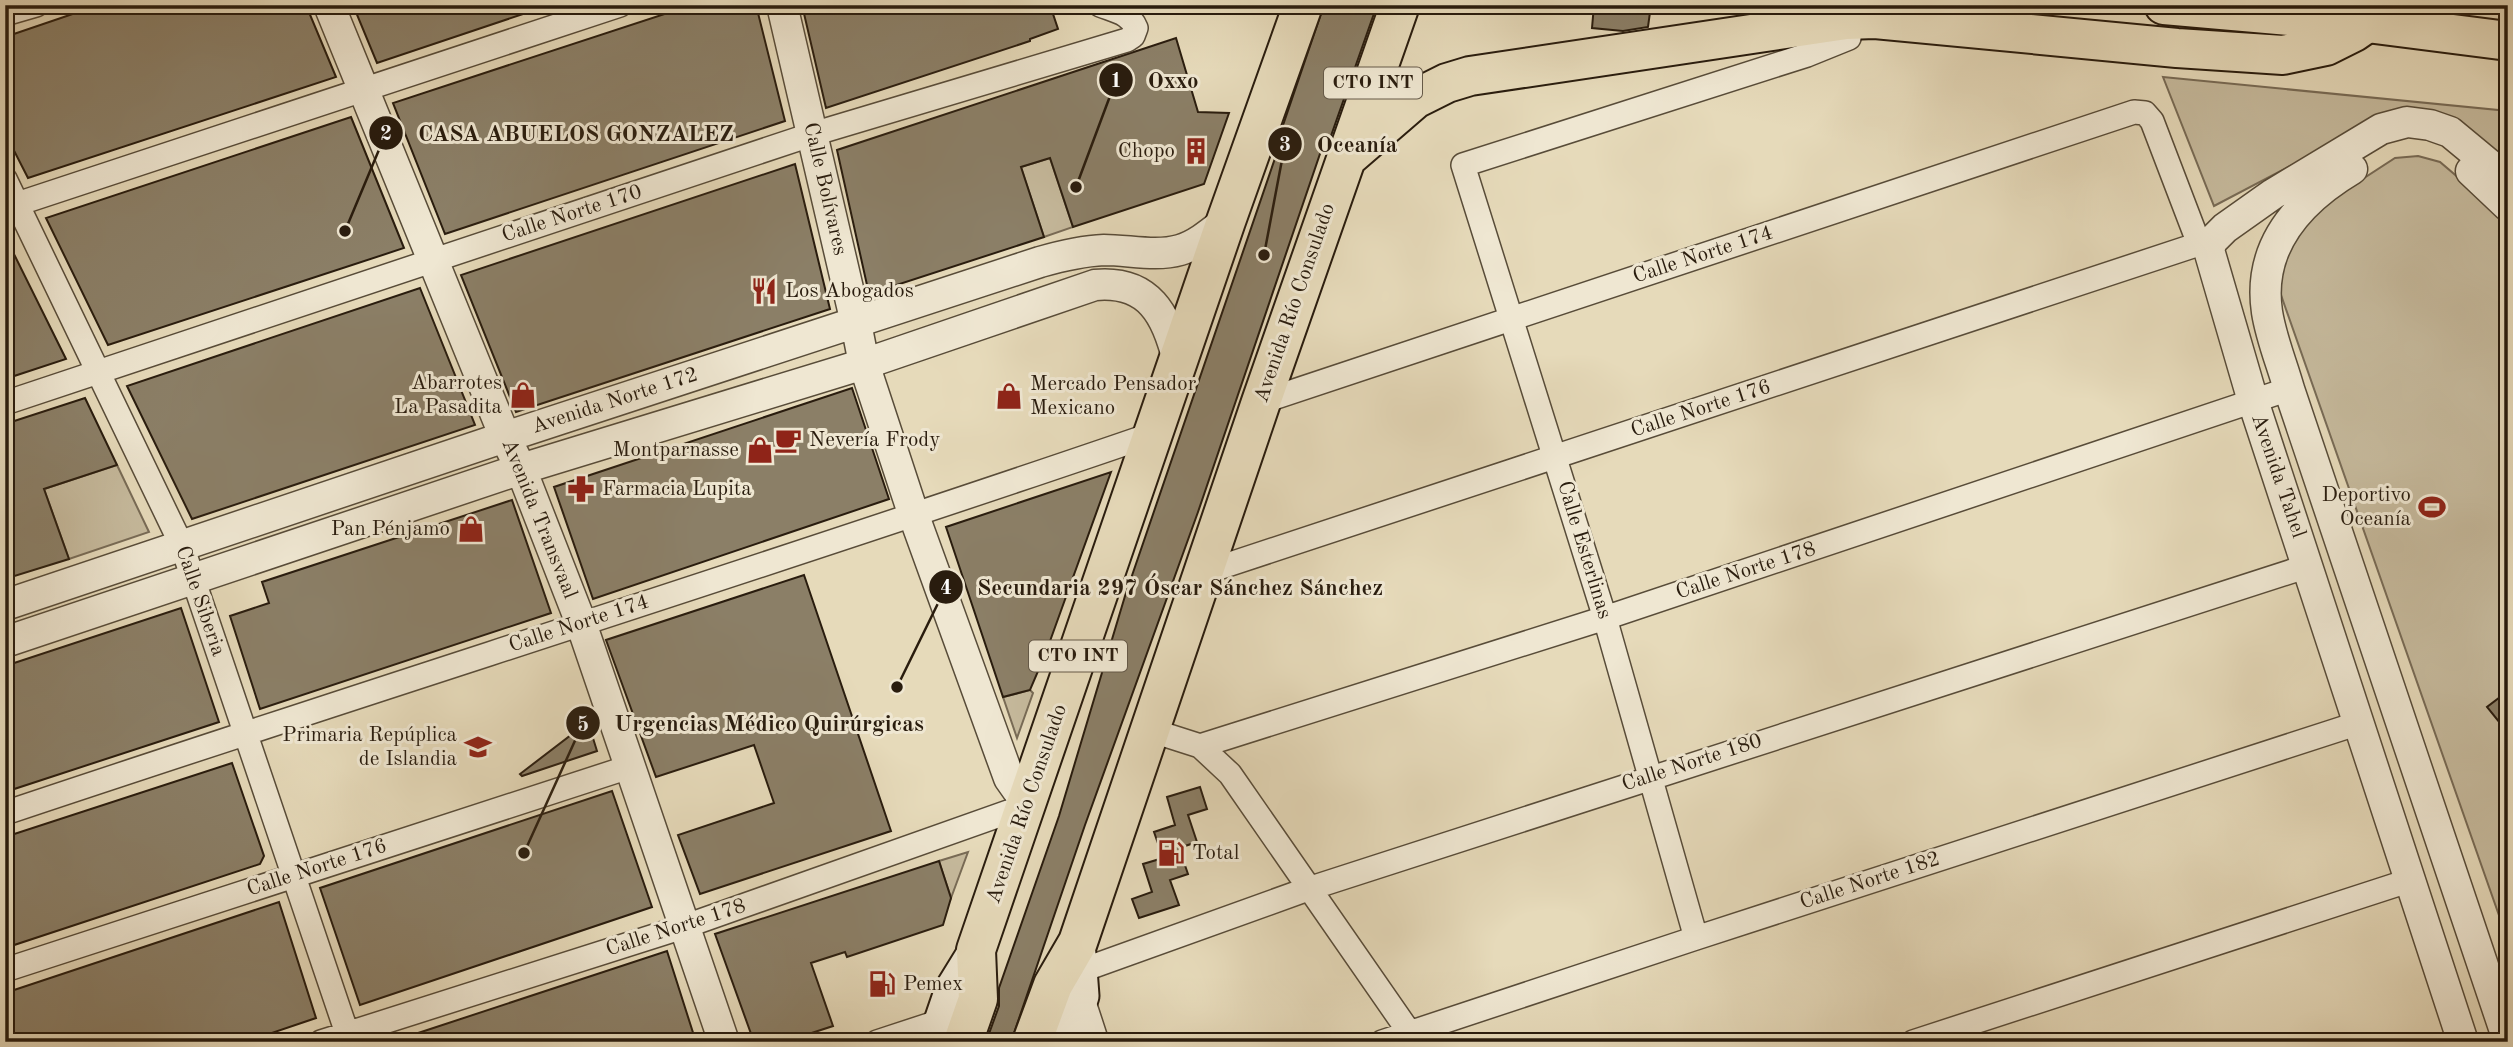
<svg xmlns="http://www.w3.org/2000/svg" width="2513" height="1047" font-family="'Old Standard TT',serif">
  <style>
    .green { fill: #c6ba9d; stroke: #786b56; stroke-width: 2 }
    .building { fill: #8b7f67; stroke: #291c0e; stroke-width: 2 }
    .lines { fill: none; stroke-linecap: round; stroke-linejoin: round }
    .minor-casing { stroke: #584c39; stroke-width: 26 }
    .tertiary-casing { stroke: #584c39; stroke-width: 33 }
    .secondary-casing { stroke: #291c0e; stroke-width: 37 }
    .trunk-casing { stroke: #291c0e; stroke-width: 42 }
    .motorway-casing { stroke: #291c0e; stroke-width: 42 }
    .minor { stroke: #efe7d2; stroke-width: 23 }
    .tertiary { stroke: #efe7d2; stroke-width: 30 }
    .secondary { stroke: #efe7d2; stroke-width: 33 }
    .trunk { stroke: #e6daba; stroke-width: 38 }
    .motorway { stroke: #e6daba; stroke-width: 38 }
    .labels { text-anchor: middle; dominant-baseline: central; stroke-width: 6; stroke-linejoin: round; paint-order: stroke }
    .shield { fill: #efe7d2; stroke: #645949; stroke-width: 2 }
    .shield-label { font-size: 19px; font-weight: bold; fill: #291c0e }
    .poi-label { font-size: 21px; fill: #291c0e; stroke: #efe7d2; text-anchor: end }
    .street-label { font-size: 21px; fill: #291c0e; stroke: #efe7d2 }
    .leader { fill: none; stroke: #291c0e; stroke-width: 2.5 }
    .callout-dot { fill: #291c0e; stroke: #efe7d2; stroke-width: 2.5 }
    .mark-label { font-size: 21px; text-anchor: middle; font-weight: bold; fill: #fff }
    .callout-label { font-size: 23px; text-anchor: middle; font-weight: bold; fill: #291c0e; stroke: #efe7d2; stroke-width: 6; stroke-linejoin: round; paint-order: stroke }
  </style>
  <rect width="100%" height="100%" fill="#e6daba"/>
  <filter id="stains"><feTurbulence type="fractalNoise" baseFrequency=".00286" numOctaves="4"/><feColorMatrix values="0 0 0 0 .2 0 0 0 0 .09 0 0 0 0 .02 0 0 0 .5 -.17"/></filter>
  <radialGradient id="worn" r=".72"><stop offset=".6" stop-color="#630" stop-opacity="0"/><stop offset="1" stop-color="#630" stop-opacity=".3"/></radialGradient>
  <path class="green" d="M2163,77l345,34v59l-115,-58 -179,94z
    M2418,156l22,6 68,58v721l-227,-646 -1,-25 12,-33 23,-27 80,-52z
    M1050,158l23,69 -29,10 -23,-70z
    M117,465l32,67 -80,27 -25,-70z
    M1030,690l3,3 -16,45 -14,-41z
    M968,852l-17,46 -12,-37z"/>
  <path class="building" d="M99,5h207l30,72 -308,101 -23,-45v-96z
    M353,5h187l1,3 -164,55z
    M692,5h64l29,116 -340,113 -52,-131z
    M802,5h248l8,24 -28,10v2l-204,67z
    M1324,5h53l-51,145 -4,-2 -124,364 -113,313 -74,217h-25l13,-36v-18l60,-172 66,-220 158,-461 -3,-1z
    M1594,5h57l-3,22 -25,4 -31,-3z
    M1176,38l22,74 31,1 -25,71 -131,43 -23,-69 -29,9 23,70 -175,57 -32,-144z
    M351,117l53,131 -296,97 -62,-127z
    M795,164l35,145 -314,103 -55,-137z
    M5,236l61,123 -61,20z
    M420,288l55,137 -283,94 -65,-133z
    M852,388l37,111 -296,100 -39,-112z
    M85,398l32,67 -73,24 25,70 -64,20v-155z
    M1111,472l-66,183 -15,35 -27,7 -57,-170z
    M512,500l39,113 -291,96 -30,-93 39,-13 -7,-21z
    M804,575l87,256 -191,63 -22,-59 96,-32 -20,-58 -98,32 -50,-137z
    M181,608l38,114 -214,70v-126z
    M2508,691v42l-21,-26z
    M588,722l9,29 -75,25 -2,-2z
    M232,763l32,93 -4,8 -255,84v-111z
    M1200,787l7,22 -19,6 9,27 -18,6 9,26 -18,6 9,25 -40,13 -7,-19 20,-7 -9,-28 20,-6 -9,-26 21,-7 -8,-28z
    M612,791l40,116 -292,98 -40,-117z
    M939,861l12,37 -8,27 -96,32 -2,-5 -34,11 22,63 -49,16h-30l-39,-108z
    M279,902l37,116 -71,24h-240v-49z
    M667,951l29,91h-295l-1,-3z"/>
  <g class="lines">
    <defs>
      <path id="minor" d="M5,14l31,-9
        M5,179l177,367 168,496
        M5,208l615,-203
        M1261,402l873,-290 11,1 7,8 47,123
        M5,403l808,-269 314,-94 6,-4 3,-8c-6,-15 -21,-17 -36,-23
        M1203,573l996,-329
        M1150,730l50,16 30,28 186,268
        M1200,746l405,-128 684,-229
        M5,813c382,-128 767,-248 1148,-379
        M1696,938l-91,-320 -142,-453 344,-110 42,-17
        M5,970l624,-203
        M1080,971l228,-82 1000,-323
        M1082,996l15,46
        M321,1042l365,-116 342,-121
        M877,1042l64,-21
        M1382,1042l314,-104 663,-215
        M1913,1042l498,-162"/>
      <path id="tertiary" d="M329,5l176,432 16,32 60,154 143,419
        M782,5l74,318 8,41 50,152 95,262 19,27
        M2352,169c-52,31 -95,76 -85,143 4,26 15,52 22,77l219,651
        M2471,171l37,35
        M5,605l500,-168 535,-175c21,-6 42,-11 64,-12 25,0 52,7 76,0 17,-5 32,-18 46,-29
        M5,642l516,-173 343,-105 231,-79c54,-5 72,30 83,76
        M2463,1042l-210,-641 -44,-151 3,-9 13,-13 48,-34 108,-65 26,-7 23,3 20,7 58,48"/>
      <path id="secondary" d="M934,1042l18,-53 24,-39
        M1066,1042l16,-46 -4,-54"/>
      <path id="trunk" d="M2164,5l203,18 141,18"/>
      <path id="motorway" d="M1349,156l66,-57 32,-16 23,-7 376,-56 29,-1 302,29 106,7 43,-9 28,-14 13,-9
        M963,1042l15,-43 -2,-49 250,-729 77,-216
        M1032,1042l21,-57 25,-43 183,-540 139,-397"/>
    </defs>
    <use href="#minor" class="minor-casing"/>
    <use href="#tertiary" class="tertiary-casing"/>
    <use href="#secondary" class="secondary-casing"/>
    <use href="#trunk" class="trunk-casing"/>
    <use href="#motorway" class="motorway-casing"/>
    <use href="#minor" class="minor"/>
    <use href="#tertiary" class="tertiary"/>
    <use href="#secondary" class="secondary"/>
    <use href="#trunk" class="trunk"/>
    <use href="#motorway" class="motorway"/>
  </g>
  <defs>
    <symbol id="building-bare" viewBox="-9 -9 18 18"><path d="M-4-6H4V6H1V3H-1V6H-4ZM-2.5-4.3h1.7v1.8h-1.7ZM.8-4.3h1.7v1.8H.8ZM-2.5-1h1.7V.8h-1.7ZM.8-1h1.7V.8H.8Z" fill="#8f2418" stroke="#efe7d2" stroke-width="2.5" paint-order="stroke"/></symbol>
    <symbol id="restaurant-bare" viewBox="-9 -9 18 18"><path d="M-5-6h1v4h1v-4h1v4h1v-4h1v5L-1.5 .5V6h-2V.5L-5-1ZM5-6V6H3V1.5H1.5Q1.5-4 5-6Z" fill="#8f2418" stroke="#efe7d2" stroke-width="2.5" paint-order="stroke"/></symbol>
    <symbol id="shop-bare" viewBox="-9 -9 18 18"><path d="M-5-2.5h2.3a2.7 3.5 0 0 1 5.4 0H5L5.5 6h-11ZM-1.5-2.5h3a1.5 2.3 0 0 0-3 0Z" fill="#8f2418" stroke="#efe7d2" stroke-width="2.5" paint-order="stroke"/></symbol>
    <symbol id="cafe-bare" viewBox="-9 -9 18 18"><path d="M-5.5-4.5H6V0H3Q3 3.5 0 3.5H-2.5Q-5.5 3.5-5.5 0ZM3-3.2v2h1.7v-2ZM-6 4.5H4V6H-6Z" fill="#8f2418" stroke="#efe7d2" stroke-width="2.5" paint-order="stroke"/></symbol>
    <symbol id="pharmacy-bare" viewBox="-9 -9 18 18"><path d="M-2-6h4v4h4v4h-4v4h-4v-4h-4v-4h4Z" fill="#8f2418" stroke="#efe7d2" stroke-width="2.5" paint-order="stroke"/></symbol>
    <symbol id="stadium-bare" viewBox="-9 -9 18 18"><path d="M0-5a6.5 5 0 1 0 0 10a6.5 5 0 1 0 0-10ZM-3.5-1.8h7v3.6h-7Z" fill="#8f2418" stroke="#efe7d2" stroke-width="2.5" paint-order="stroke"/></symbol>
    <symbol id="school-bare" viewBox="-9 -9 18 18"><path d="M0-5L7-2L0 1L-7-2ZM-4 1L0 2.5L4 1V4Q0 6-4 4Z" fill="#8f2418" stroke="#efe7d2" stroke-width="2.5" paint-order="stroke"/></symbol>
    <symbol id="fuel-bare" viewBox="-9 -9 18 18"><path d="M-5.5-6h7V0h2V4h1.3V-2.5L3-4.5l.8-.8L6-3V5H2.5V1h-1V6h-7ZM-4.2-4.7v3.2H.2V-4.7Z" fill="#8f2418" stroke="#efe7d2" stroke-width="2.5" paint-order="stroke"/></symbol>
  </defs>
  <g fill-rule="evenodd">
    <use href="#building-bare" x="1177" y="132" width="38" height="38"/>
    <use href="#restaurant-bare" x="745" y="272" width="38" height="38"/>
    <use href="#shop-bare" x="504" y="376" width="38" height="38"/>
    <use href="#shop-bare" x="990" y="377" width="38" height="38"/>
    <use href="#cafe-bare" x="769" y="421" width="38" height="38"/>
    <use href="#shop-bare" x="741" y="431" width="38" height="38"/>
    <use href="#pharmacy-bare" x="562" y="470" width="38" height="38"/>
    <use href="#stadium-bare" x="2413" y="488" width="38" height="38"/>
    <use href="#shop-bare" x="452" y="510" width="38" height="38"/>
    <use href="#school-bare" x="459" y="728" width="38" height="38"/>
    <use href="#fuel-bare" x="1152" y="834" width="38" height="38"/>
    <use href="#fuel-bare" x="863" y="965" width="38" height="38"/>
  </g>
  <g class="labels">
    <g class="shield">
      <rect x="1324" y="67.5" width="98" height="31" rx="5"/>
      <rect x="1029" y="640.5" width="98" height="31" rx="5"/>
    </g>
    <g class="shield-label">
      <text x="1373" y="83">CTO INT</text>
      <text x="1078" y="656">CTO INT</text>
    </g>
    <g class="poi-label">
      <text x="1175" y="151">Chopo</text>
      <text x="785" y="291" text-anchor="start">Los Abogados</text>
      <text x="502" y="383">Abarrotes<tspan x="502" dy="24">La Pasadita</tspan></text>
      <text x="1030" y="384" text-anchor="start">Mercado Pensador<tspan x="1030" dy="24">Mexicano</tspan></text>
      <text x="809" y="440" text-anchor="start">Nevería Frody</text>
      <text x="739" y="450">Montparnasse</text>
      <text x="602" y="489" text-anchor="start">Farmacia Lupita</text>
      <text x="2411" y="495">Deportivo<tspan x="2411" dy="24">Oceanía</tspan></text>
      <text x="450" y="529">Pan Pénjamo</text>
      <text x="457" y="735">Primaria Repúplica<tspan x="457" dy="24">de Islandia</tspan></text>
      <text x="1192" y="853" text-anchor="start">Total</text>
      <text x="903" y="984" text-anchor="start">Pemex</text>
    </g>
    <g class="street-label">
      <text transform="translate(825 189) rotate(77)">Calle Bolívares</text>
      <text transform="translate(572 214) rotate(-18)">Calle Norte 170</text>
      <text transform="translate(1703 255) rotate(-18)">Calle Norte 174</text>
      <text transform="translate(1295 303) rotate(-71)">Avenida Río Consulado</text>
      <text transform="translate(615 401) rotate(-18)">Avenida Norte 172</text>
      <text transform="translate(1701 409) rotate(-18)">Calle Norte 176</text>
      <text transform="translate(2278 476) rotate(71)">Avenida Tahel</text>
      <text transform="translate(539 519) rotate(68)">Avenida Transvaal</text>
      <text transform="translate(1584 550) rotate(73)">Calle Esterlinas</text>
      <text transform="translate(1746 571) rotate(-18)">Calle Norte 178</text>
      <text transform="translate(200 601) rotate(71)">Calle Siberia</text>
      <text transform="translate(579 624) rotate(-18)">Calle Norte 174</text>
      <text transform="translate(1692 763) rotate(-18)">Calle Norte 180</text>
      <text transform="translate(1027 804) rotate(-71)">Avenida Río Consulado</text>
      <text transform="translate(317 868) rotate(-18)">Calle Norte 176</text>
      <text transform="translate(1870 881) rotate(-18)">Calle Norte 182</text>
      <text transform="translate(676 928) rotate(-18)">Calle Norte 178</text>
    </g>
  </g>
  <path class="leader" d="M1076 187L1116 80M345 231L386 133M1264 255L1285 144M897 687L946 587M524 853L583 723"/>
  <g class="callout-dot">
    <circle cx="1076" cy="187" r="7"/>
    <circle cx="345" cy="231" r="7"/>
    <circle cx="1264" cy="255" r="7"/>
    <circle cx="897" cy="687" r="7"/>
    <circle cx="524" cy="853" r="7"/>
    <circle cx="1116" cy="80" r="18"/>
    <circle cx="386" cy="133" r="18"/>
    <circle cx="1285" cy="144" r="18"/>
    <circle cx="946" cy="587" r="18"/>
    <circle cx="583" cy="723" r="18"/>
  </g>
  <g class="mark-label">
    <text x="1116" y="87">1</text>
    <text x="386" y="140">2</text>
    <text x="1285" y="151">3</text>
    <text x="946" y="594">4</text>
    <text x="583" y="731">5</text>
  </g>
  <g class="callout-label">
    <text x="1173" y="88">Oxxo</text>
    <text x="576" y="141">CASA ABUELOS GONZALEZ</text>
    <text x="1357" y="152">Oceanía</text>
    <text x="1180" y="595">Secundaria 297 Óscar Sánchez Sánchez</text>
    <text x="769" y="731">Urgencias Médico Quirúrgicas</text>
  </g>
  <rect width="2513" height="1047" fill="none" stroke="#e6daba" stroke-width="28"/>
  <rect x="7" y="7" width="2499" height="1033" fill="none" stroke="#291c0e" stroke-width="3.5"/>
  <rect x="14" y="14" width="2485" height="1019" fill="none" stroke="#291c0e" stroke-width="2"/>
  <rect width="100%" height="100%" filter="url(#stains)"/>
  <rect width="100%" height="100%" fill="url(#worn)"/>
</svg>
